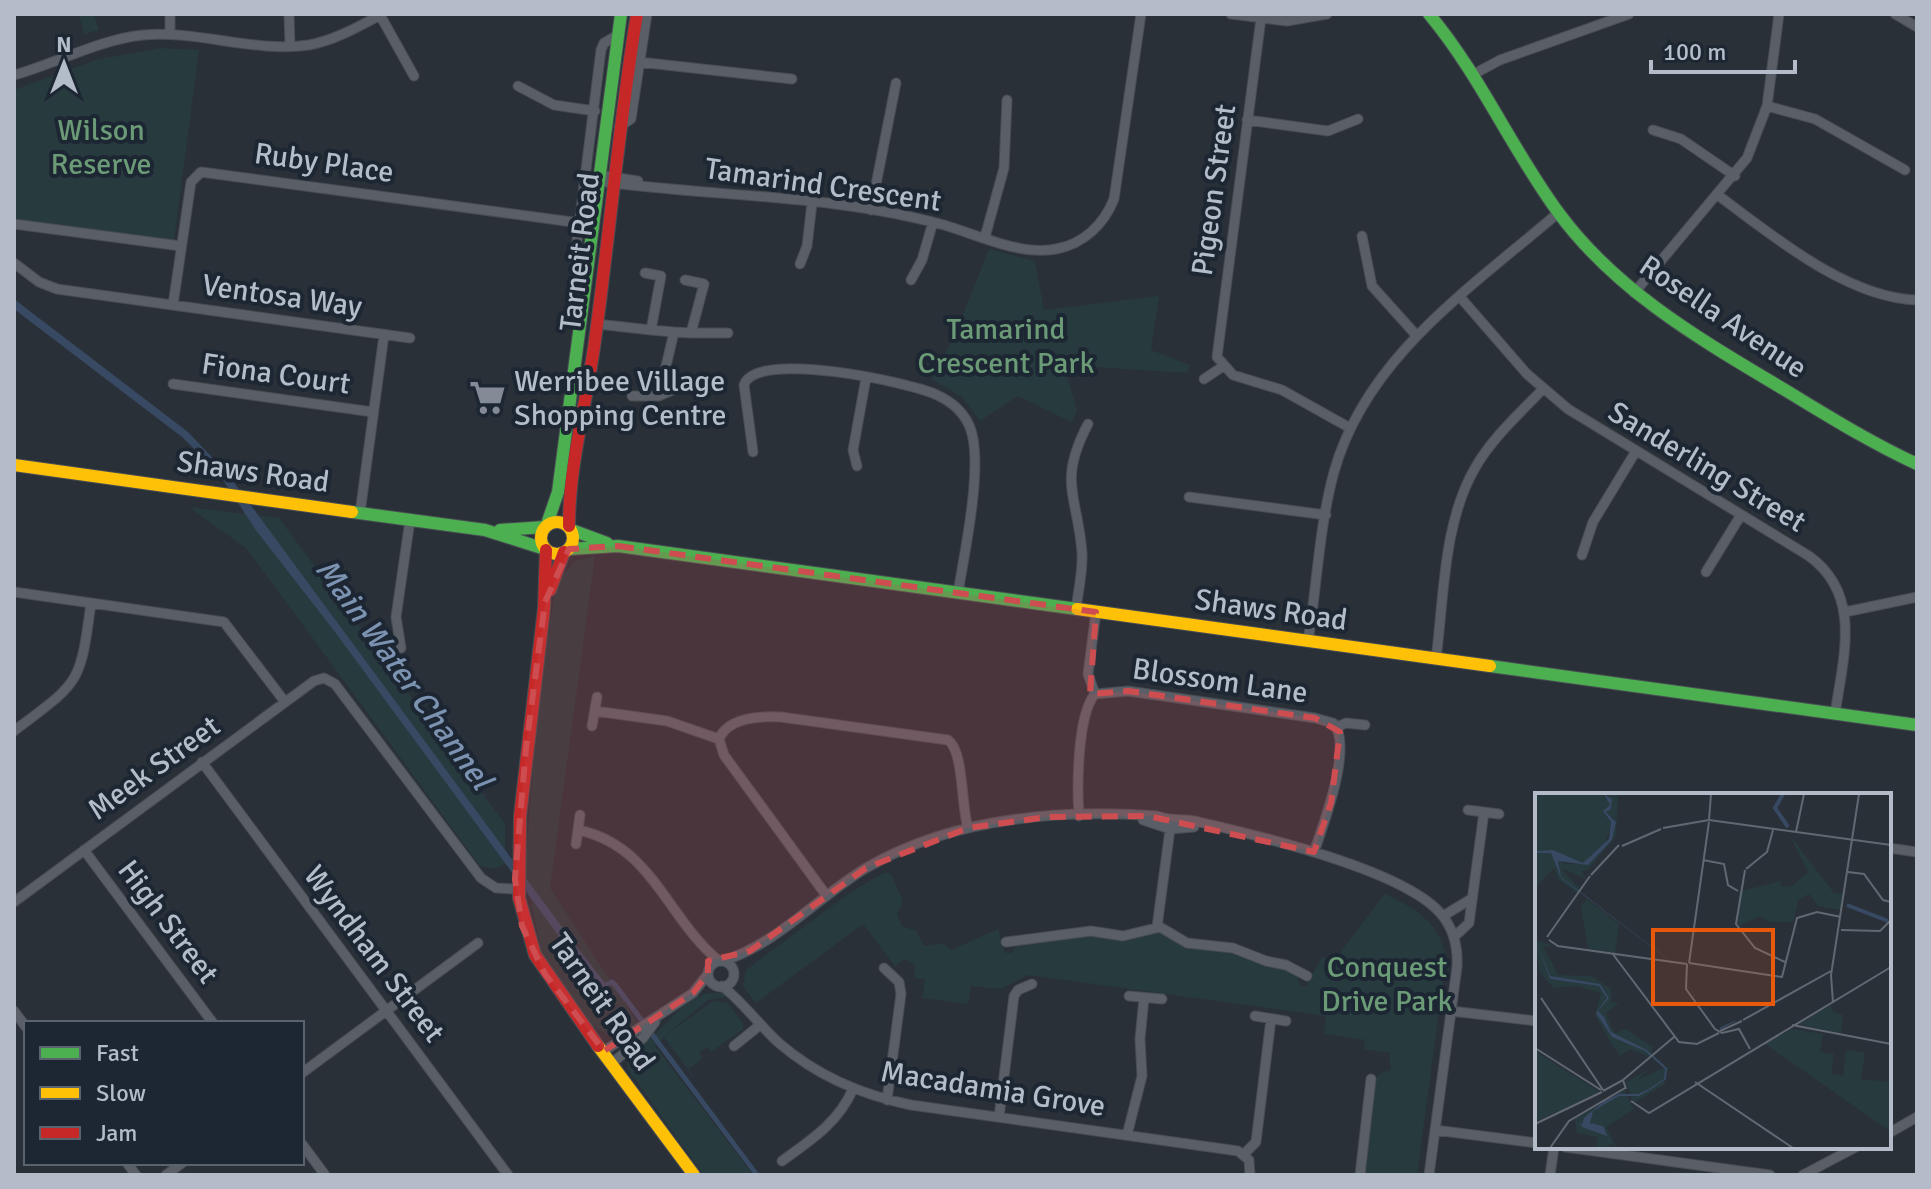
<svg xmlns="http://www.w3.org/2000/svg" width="1931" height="1189" font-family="Signika,sans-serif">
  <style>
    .green { fill: #273a3e }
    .water { fill: #384963 }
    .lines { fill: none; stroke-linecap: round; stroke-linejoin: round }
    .street-casing { stroke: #484c53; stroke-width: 11 }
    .fast-casing { stroke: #484c53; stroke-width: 14 }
    .slow-casing { stroke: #484c53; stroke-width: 14 }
    .jam-casing { stroke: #484c53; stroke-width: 14 }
    .street { stroke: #5a5e66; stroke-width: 9 }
    .fast { stroke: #4caf50; stroke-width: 12 }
    .slow { stroke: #ffc107; stroke-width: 12 }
    .jam { stroke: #c62828; stroke-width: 12 }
    .marked { fill: #ce4d50; fill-opacity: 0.2; stroke: #ce4d50; stroke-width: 6; stroke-dasharray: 16 10; stroke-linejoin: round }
    .labels { text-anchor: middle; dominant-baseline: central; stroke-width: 8; stroke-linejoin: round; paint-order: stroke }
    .park-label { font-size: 30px; fill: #6b9a76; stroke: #1d2633 }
    .street-label { font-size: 30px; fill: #b4bcc9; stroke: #1d2633 }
    .poi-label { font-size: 30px; fill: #b4bcc9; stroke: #1d2633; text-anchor: start }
    .water-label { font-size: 32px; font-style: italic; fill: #7c92b1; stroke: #1d2633 }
    .inset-river { fill: none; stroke: #384963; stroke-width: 4 }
    .inset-road { fill: none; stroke: #616872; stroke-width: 2 }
    .view { fill: #e8590c; fill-opacity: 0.15; stroke: #e8590c; stroke-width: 4 }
    .inset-edge { fill: none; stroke: #b4bcc9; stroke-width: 4 }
  </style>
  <rect width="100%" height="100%" fill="#2a3038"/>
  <path class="green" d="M79,14h15l5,16 -15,4z
    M159,48l40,2 -25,191 -160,-22v-129l82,-30z
    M989,249l46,12 9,49 115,-14 -8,54 39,15 -3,8 -123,-8 13,46 -6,11 -53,-26 -38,25 -18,-24 -31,-18 24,-44z
    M189,507l90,11 226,306v40l-11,5 -14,-3 -233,-317z
    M595,556l-45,332 99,152c22,-19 47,-59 80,-44l-21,4 -41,34 46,-33 14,2 16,20v6l-32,23 -4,-5 -8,6 4,5 -14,11 9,14 -34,-46 -9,9 98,129h-49l-76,-105 -1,-12 -17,-22 -18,-10 -50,-70 -17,-87 15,-190 17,-97 18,-21z
    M885,872l6,2 12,27 -6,13 5,12 14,5 8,15 19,-3 8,7 47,-21 7,24h6l8,-10 65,-8 47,3 25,-7 131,39 8,3 6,13h5l16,-29 12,3 51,-66c31,15 56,28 61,66l-29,215h-53l10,-93 5,-8 12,-4 -2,-17 -25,-4 1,-9 -41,-6 2,-18 -298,-41 -28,14 -29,-3 -3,18 -46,-6 3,-19 -11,-1 1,-13 -10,-6 -10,7 -32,-42 -107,79 -13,-17 3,-16 102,-76z"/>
  <path class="water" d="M14,299l174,133 39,41 346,469 32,41 7,-4 5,4 143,192h-6l-142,-190 -15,3 -262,-356 -80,-103 -37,-57 -36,-35 -168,-128z"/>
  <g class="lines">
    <defs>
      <path id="street" d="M170,14v20
        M289,14l1,32
        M1231,14l56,7 40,-7
        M1895,14l22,13
        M380,15l34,61
        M1261,18l-44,339 16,18 49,15 68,38
        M639,62l153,17
        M1474,74l26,-14 129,-46
        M14,75c44,-12 83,-35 129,-40 55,-5 111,18 166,10 26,-5 49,-18 73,-31
        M518,86l36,19 41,6
        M1767,106l48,13 90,51
        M1247,120l81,11 30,-12
        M619,127l12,-8 16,-105
        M1653,130l28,9 54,37
        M599,175l39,6
        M598,181c114,16 234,13 346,44 34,10 77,31 112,24 28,-5 48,-25 58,-50l27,-185
        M1719,196c54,40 128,102 198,104
        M871,210l25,-127
        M14,224l167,22
        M1362,236l10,50 45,50
        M985,237l19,-69 3,-68
        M14,263l25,19 18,7 353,49
        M800,264l7,-18 5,-43
        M911,280l11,-20 11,-38
        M584,283l-9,-14v-12l26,-207 3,-7 14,-8
        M1634,293l113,-135 20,-52 12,-92
        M1460,297l67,77 41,35 241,147c54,39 34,102 26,158
        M173,305l18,-123 10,-10 379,51
        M597,324l54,6 10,-54 -16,-3
        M674,332l17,1 13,-49 -19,-4
        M691,333h37
        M1204,379l18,-12
        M173,384l200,28
        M632,396h27l15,-64 -23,-2
        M659,396l16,-7
        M753,452l-9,-67c11,-36 165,-3 193,10 13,6 25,16 31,28 18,34 -4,131 -10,170
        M857,466l-4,-16 13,-72
        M1189,497l137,18
        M360,513l24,-178
        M1582,555l11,-33 43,-71
        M1706,572l35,-57
        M14,592l210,30 61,80
        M1076,610c2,-19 7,-38 6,-57 -4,-57 -25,-70 6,-129
        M1845,612l72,-15
        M1308,641c9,-55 11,-114 26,-169 32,-115 138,-185 224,-259
        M401,648l-5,-31 14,-97
        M1436,659c8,-61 7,-136 39,-191 17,-30 44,-54 68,-79
        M1095,694l-7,-20 8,-62
        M595,711l72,10 52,18
        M592,726l5,-29
        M1337,727l9,-4 19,2
        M14,731c66,-50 66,-45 77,-128
        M202,762l306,413
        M1468,810l31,4
        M1079,816c-2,-28 -2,-101 16,-122l33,-3 187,27 18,5c21,21 -10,103 -19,129
        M1143,820l27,9 24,-2
        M578,830c74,15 88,87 141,131
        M576,844l4,-29
        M1889,848l28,4
        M84,850l129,173
        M826,895l-102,-140 -5,-16c9,-22 42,-23 62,-22l167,23c16,11 13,66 20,88
        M14,902l300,-221 10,-3 11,6 146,194 15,10 19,1
        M1443,916l28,-17
        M1157,927l14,-105
        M1454,937l15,-14 15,-111
        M1006,942l85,-11 32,5 37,-9 27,16 46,5 33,13 20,4 21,11
        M723,961c54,-17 95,-64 143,-93 86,-50 194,-59 291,-52 15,6 26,2 42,6 57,13 207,48 243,93 12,15 16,34 15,52l-28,208
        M708 974a13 13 0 1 1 26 0a13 13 0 1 1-26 0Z
        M884,968l15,14 2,12 -14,106
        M722,986c22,17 37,39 57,57 38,33 83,52 132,62l327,46 11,9 1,15
        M1129,996l33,3
        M14,1011l12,16
        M1451,1011l86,10
        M1255,1016l31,5
        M734,1046l26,-21
        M604,1051l89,-58 15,-19
        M612,1063l31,-25 12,-16
        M302,1073l176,-130
        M999,1117l15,-121 4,-6 14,-6
        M1435,1130l102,13
        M1889,1133l28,-16
        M1127,1135l15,-59 -2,-37 4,-41
        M302,1144l23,31
        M1565,1147l205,28
        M1244,1154l12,-12 15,-123
        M782,1161c29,-21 56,-38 71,-72
        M127,1163l9,12
        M166,1175l16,-12
        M1360,1175l11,-96
        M1550,1175l4,-28
        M1803,1175l53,-28"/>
      <path id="fast" d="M1429,14c51,61 82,134 129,198 57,78 140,126 222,175 45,27 89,55 137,77
        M352,512l133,18 60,19
        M547,524l11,-32 63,-478
        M500,530l45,-3
        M572,530l35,13
        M569,549l49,-3 459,63
        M1490,666l427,59"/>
      <path id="slow" d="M14,465l338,47
        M541 538a16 16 0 1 1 32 0a16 16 0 1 1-32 0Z
        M1077,609l413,57
        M598,1046l96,129"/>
      <path id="jam" d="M569,526c0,-63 18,-124 26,-186 15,-109 24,-218 42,-326
        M546,550l-2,58 -24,208 -1,82 16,57 63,91
        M550,590l14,-38"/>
    </defs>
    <use href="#street" class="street-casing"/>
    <use href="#fast" class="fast-casing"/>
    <use href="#slow" class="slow-casing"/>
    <use href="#jam" class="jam-casing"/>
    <use href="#street" class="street"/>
    <use href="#fast" class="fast"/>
    <use href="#slow" class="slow"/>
    <use href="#jam" class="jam"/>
  </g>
  <path class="marked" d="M618,546l478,66 -6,82 38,-3 187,27 25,14 -9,71 -17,49 -166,-36 -101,1 -79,11 -102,40 -116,83 -42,10v13l-15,19 -89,58 -59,-77 -23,-48 -7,-47 11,-131 19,-146 24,-53z"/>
  <defs>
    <symbol id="supermarket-bare" viewBox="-9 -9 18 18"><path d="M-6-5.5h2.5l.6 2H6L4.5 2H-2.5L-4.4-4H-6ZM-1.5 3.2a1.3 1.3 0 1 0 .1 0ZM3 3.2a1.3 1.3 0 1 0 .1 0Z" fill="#848b96" stroke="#1d2633" stroke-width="2.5" paint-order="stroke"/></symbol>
  </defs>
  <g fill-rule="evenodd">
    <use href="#supermarket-bare" x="462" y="372" width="51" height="51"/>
  </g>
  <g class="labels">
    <g class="park-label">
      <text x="101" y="130">Wilson<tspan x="101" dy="34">Reserve</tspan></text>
      <text x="1006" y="329">Tamarind<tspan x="1006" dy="34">Crescent Park</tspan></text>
      <text x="1387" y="967">Conquest<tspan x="1387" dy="34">Drive Park</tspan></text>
    </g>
    <g class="street-label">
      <text transform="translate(324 163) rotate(8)">Ruby Place</text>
      <text transform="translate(823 185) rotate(8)">Tamarind Crescent</text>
      <text transform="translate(1214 190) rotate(-82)">Pigeon Street</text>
      <text transform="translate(580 252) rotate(-83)">Tarneit Road</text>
      <text transform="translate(282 296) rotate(8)">Ventosa Way</text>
      <text transform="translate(1723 317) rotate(34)">Rosella Avenue</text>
      <text transform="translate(276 374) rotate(8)">Fiona Court</text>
      <text transform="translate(1707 467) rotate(31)">Sanderling Street</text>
      <text transform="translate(253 472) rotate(8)">Shaws Road</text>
      <text transform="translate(1271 610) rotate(8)">Shaws Road</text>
      <text transform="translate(1220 681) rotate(8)">Blossom Lane</text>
      <text transform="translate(154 768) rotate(-36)">Meek Street</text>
      <text transform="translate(168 922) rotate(53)">High Street</text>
      <text transform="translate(374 954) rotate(53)">Wyndham Street</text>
      <text transform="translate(602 1002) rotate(55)">Tarneit Road</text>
      <text transform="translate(993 1089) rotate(9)">Macadamia Grove</text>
    </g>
    <g class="poi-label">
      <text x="514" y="381">Werribee Village<tspan x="514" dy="34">Shopping Centre</tspan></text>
    </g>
    <g class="water-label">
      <text transform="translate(404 674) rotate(54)">Main Water Channel</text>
    </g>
  </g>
  <g transform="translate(1535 793)">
    <rect width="356" height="356" fill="#2a3038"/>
    <path d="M0,1h69l6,11 -6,8 8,11 -7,19 -22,20 -30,-12 -1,6 13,7h24l25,-31 1,-14 -9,-7 5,-3 1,-10 -5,-5h11l-2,41 -28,35 -7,1 5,8 -25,-11 19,21 -3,4 -19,-14 -4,-11 -19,19zM254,41l45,59 9,1 -2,16 -23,-4 -9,-12 -10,5 -6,23h-24l-8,-6 -23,10 1,-34 41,-11 2,6 10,-1 16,-14zM52,106l32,25 -4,29 -27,-4 -7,-42zM0,147l23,7 -15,-1 15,29 34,1 19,13v13l8,1 -13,10 5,13 4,7 11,-4 27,18 -4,10 -19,-8 -10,7 -8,-11 -17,-30 6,-22 -24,-7 -23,2 -8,-8 -7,-11zM296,212l1,6 11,4 -2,19 -42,-10zM256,236l32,5 -3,18 14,2 -3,20 12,2 3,-26 19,3 -4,26 30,3v50l-126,-88zM0,258l65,41 -65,30zM134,273l-5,19 -31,18 -7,-21 25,-14 -13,11zM89,297l10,19 -28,18 11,21 -7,-4v4h-13v-11l-20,-4 -2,-14z" fill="#273a3e"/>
    <path d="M69,1l8,5 -1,10 -5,3 10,10 -4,18 -24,25 -30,-4 3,16 104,80 28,36 26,35 15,-7h2l-15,8 -2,-1 -52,-69 -106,-81 -10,-25h-16l2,12 -2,4v-17l2,-1 16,-1 30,13 26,-24 2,-17 -8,-11 7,-6zM0,146l15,37 50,8 9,14 -11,13 6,6 7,15 36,18 20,18 -1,11 -16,11 -11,6h-20l-26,15 -3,12 13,3 10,22 -6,-12 -25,-9 -3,-6 3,4 2,-7 20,-17 15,-7h19l11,-5 15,-10 1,-10 -20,-18 -33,-14 -16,-24 11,-15 -8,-12 -49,-7z" fill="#384963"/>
    <path class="inset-river" d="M248,1l-8,14 13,19M312,112l41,16"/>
    <path class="inset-road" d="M174,27l182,25M174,27l2,-26M128,35l46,-8M261,39l8,-38M87,53l39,-17M168,67l21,4 4,21 10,6M211,76l21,-17 6,-22M210,77l-9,54 19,24 30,14M313,79l16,2 19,26 8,2M56,82l28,-30M306,137l39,1 11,-11M12,144l43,-61M14,147l9,6 129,18M77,160l67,89 18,2 22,-11M154,170l93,14 15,-59 20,-6 24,5M154,170l20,-141M152,171l-1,25 29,40 7,4 17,-4 11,20M6,205l62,92M298,210l-2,-28 28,-181M208,227l88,-49M257,232l99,19M185,238l22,-10M0,255l66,42M88,287l51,-43M160,289l98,66M68,298l20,-11 3,9M96,308l18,12 242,-146M0,331l67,-32M15,355l19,-27 56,-33"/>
    <path class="view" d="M118,137h120v74h-120z"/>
    <rect width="356" height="356" class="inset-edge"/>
  </g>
  <rect width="1931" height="1189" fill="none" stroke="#b4bcc9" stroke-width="32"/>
  <rect x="24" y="1021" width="280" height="144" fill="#1d2633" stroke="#59626f" stroke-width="2"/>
  <rect x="40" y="1047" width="40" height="12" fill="#4caf50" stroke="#59626f" stroke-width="2"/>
  <text x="96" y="1061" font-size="24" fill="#b4bcc9">Fast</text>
  <rect x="40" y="1087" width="40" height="12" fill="#ffc107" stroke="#59626f" stroke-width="2"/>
  <text x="96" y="1101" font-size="24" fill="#b4bcc9">Slow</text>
  <rect x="40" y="1127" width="40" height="12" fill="#c62828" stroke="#59626f" stroke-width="2"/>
  <text x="96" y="1141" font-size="24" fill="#b4bcc9">Jam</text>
  <g transform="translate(64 64)" stroke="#1d2633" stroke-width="6" paint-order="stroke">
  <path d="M0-6L14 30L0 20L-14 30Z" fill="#b4bcc9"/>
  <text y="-12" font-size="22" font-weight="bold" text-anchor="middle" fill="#b4bcc9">N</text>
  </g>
  <path d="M1651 60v12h144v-12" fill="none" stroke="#b4bcc9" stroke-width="4"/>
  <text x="1663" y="60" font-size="24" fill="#b4bcc9" stroke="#1d2633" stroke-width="6" paint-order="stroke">100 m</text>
</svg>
